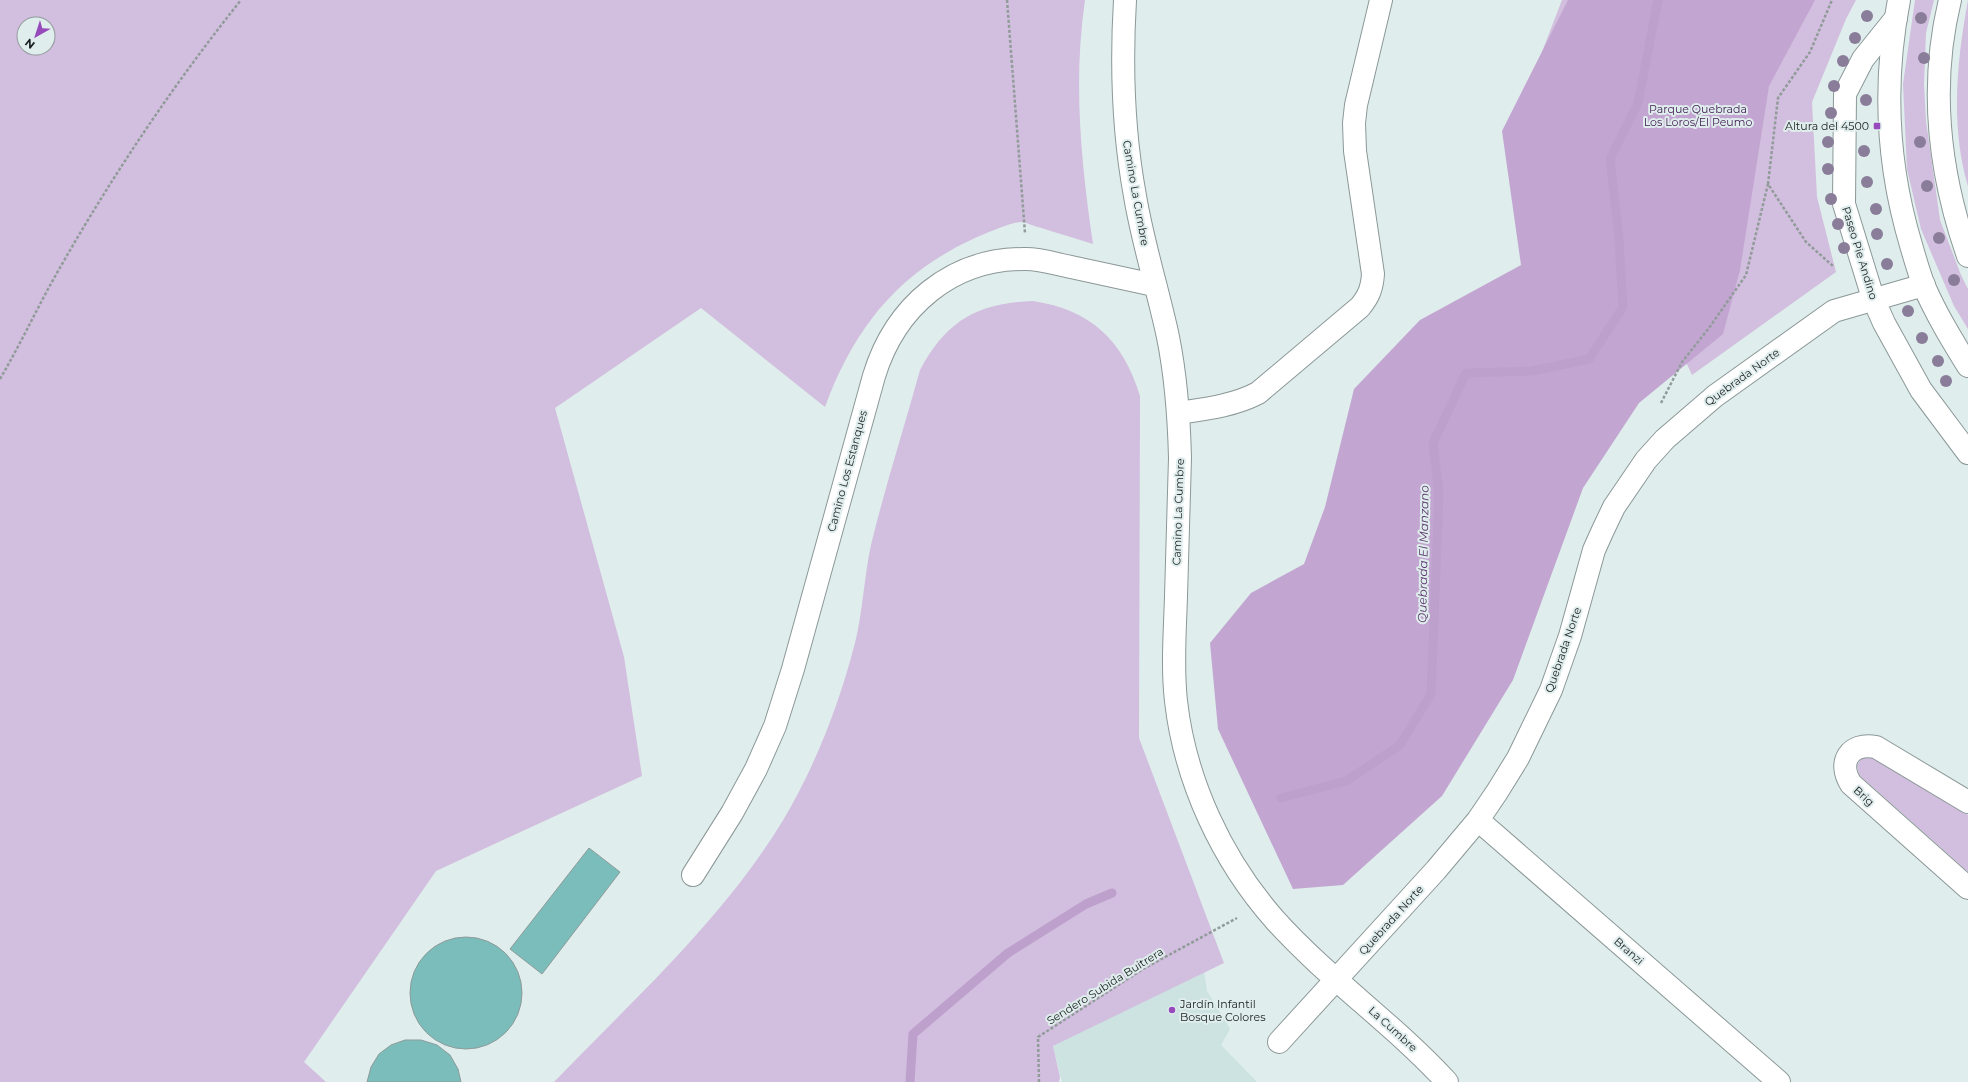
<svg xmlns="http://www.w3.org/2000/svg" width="1968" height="1082" font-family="Montserrat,sans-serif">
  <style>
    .built { fill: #cce3e2 }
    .green { fill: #d2bede; fill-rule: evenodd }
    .forest { fill: #c2a6d1 }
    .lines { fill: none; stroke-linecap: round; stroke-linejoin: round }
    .stream { stroke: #bda1cc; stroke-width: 9 }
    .building { fill: #7abdba; stroke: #8e9b9a }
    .street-casing { stroke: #8b9897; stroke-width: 24 }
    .secondary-casing { stroke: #8b9897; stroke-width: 24 }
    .path { stroke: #919b9a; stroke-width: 2.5; stroke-dasharray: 3 2; stroke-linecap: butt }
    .street { stroke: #fff; stroke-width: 22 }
    .secondary { stroke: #fff; stroke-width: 22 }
    .tree { fill: #8a7d9a }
    .poi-dot { fill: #974abc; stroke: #dfedec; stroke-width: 1.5 }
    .labels { text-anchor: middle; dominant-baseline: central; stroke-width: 4; stroke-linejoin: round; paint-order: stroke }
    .park-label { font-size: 11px; fill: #452157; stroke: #dfedec }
    .poi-label { font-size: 11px; fill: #1a1f1f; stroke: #dfedec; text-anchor: end }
    .street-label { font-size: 11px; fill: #1a1f1f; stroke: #dfedec }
    .water-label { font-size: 12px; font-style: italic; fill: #5d386f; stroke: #dfedec }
  </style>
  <rect width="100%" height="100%" fill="#dfedec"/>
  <path class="built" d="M1204,971l3,20 23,38 -9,16 36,37h-195l-9,-36z"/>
  <path class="green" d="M0,0h1085c-12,81 -4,163 8,244 -18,-6 -37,-11 -55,-17 -5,-1 -12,-5 -17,-5 -10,0 -36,12 -46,16 -77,35 -121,90 -150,169l-124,-99 -146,100 69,249 18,119 -206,95 -132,191 22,20h-326zM24,24h24v24h-24z
    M1562,0h294l-10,19 -34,83 5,95 19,75 -144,103 -150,-323z
    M1915,0h19l-8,33 -2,51 2,37 14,99 21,55 7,14v40l-14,-23 -33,-77 -14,-60 -4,-85z
    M1968,0v186c-18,-60 -11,-126 0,-186z
    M1033,301c58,9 90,39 107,95l-1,342 85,225 -171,83 7,31 -1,5h-505c80,-83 168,-162 228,-260 33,-55 57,-117 73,-179 8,-32 9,-66 16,-98 14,-58 33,-117 49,-175 26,-49 57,-67 113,-69z
    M1871,756l97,59v57l-109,-97 -2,-10 5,-7z"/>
  <path class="forest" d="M1568,0h247l-46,86 -29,184 -17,64 -84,69 -56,85 -70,192 -71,116 -99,89 -50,4 -75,-160 -8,-86 41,-50 53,-29 21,-57 29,-118 66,-69 101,-55 -19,-134z"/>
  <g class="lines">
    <path class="stream" d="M1281,798l65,-17 54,-36 31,-51 8,-199 -6,-52 33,-70 66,-2 57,-12 34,-52 -4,-68 -9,-80 28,-56 20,-103
      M910,1082l3,-48 95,-81 78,-49 26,-11"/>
  </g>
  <path class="building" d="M589,848l31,24 -78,102 -32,-25z
    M410 993a56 56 0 1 1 112 0a56 56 0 1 1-112 0Z
    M405,1040h16l16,5 13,10 8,14 3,13h-94l4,-15 8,-13 12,-9z"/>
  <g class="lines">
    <defs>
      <path id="street" d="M1125,0c-4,66 -2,131 10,196 8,48 23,94 33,141 8,40 11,80 12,121 -1,46 -3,92 -4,138 -1,35 -4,70 0,105 9,80 46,159 99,219 53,59 119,104 172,162
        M1896,18l-33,41 -18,35 -1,110 29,94 11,25 37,67 47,63
        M1178,413c27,-4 55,-7 80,-20l102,-86c9,-11 12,-19 13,-33l-18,-123 -1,-28 2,-18 25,-105
        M1968,802l-92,-55c-26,-5 -39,15 -25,37l117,104
        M1478,820l301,262
        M693,875l39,-62 24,-44 19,-43 18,-57 81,-293c21,-69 77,-118 152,-117 15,0 30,5 45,8 28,6 55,12 83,18
        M1279,1042l157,-172 42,-50 19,-28 21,-34 33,-68 19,-54 24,-86 9,-20 11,-23 32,-47 19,-21 50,-43 119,-85 90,-26"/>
      <path id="secondary" d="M1899,0c-16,82 -12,165 12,245 4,14 8,28 13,41 12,28 28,54 44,80
        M1950,0c-21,86 -11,173 18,256"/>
    </defs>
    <use href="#street" class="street-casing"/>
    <use href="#secondary" class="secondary-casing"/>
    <path class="path" d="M1007,0l18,233
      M1768,184l10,-86 32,-46 22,-52
      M0,379c17,-29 32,-60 48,-90 56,-101 121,-199 193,-289
      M1661,403l21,-41 27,-34 37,-53 22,-91 38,58 28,25
      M1039,1082l-1,-45 105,-68 94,-51"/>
    <use href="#street" class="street"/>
    <use href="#secondary" class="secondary"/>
  </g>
  <g class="tree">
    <circle cx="1867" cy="16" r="6"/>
    <circle cx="1921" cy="18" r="6"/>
    <circle cx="1855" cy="38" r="6"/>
    <circle cx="1924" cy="58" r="6"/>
    <circle cx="1843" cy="61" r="6"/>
    <circle cx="1834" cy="86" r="6"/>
    <circle cx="1866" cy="100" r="6"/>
    <circle cx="1831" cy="113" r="6"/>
    <circle cx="1828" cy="142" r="6"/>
    <circle cx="1920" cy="142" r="6"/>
    <circle cx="1864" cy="151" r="6"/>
    <circle cx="1828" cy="169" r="6"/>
    <circle cx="1867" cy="182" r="6"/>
    <circle cx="1927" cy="186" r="6"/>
    <circle cx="1831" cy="199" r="6"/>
    <circle cx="1876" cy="209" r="6"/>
    <circle cx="1838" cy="224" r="6"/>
    <circle cx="1877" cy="234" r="6"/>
    <circle cx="1939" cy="238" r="6"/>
    <circle cx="1844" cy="248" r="6"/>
    <circle cx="1887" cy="264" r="6"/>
    <circle cx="1954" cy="280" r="6"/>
    <circle cx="1908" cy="311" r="6"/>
    <circle cx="1922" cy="338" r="6"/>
    <circle cx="1938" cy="361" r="6"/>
    <circle cx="1946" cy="381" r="6"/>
  </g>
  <g class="poi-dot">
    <rect x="1873" y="122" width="8" height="8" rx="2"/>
    <circle cx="1172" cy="1010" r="4"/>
  </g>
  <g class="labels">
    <g class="park-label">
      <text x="1698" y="109">Parque Quebrada<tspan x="1698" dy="13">Los Loros/El Peumo</tspan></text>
    </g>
    <g class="poi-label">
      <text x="1869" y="126">Altura del 4500</text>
      <text x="1180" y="1004" text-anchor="start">Jardín Infantil<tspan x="1180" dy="13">Bosque Colores</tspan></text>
    </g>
    <g class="street-label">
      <text transform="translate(1136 193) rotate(80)">Camino La Cumbre</text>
      <text transform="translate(1860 253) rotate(73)">Paseo Pie Andino</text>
      <text transform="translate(1742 377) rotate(-36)">Quebrada Norte</text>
      <text transform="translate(847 471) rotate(-75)">Camino Los Estanques</text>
      <text transform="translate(1178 512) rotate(-88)">Camino La Cumbre</text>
      <text transform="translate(1563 650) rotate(-71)">Quebrada Norte</text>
      <text transform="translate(1864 796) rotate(42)">Brig</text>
      <text transform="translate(1391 920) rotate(-48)">Quebrada Norte</text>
      <text transform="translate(1629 951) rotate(41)">Branzi</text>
      <text transform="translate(1105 986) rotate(-32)">Sendero Subida Buitrera</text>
      <text transform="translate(1393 1029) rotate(42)">La Cumbre</text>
    </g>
    <g class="water-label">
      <text transform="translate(1423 554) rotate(-89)">Quebrada El Manzano</text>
    </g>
  </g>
  <g transform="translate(36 36) rotate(219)"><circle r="19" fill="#dfedec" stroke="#909b9a"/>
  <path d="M0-3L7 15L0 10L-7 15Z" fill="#974abc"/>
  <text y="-6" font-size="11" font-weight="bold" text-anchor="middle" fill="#1a1f1f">N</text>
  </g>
</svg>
